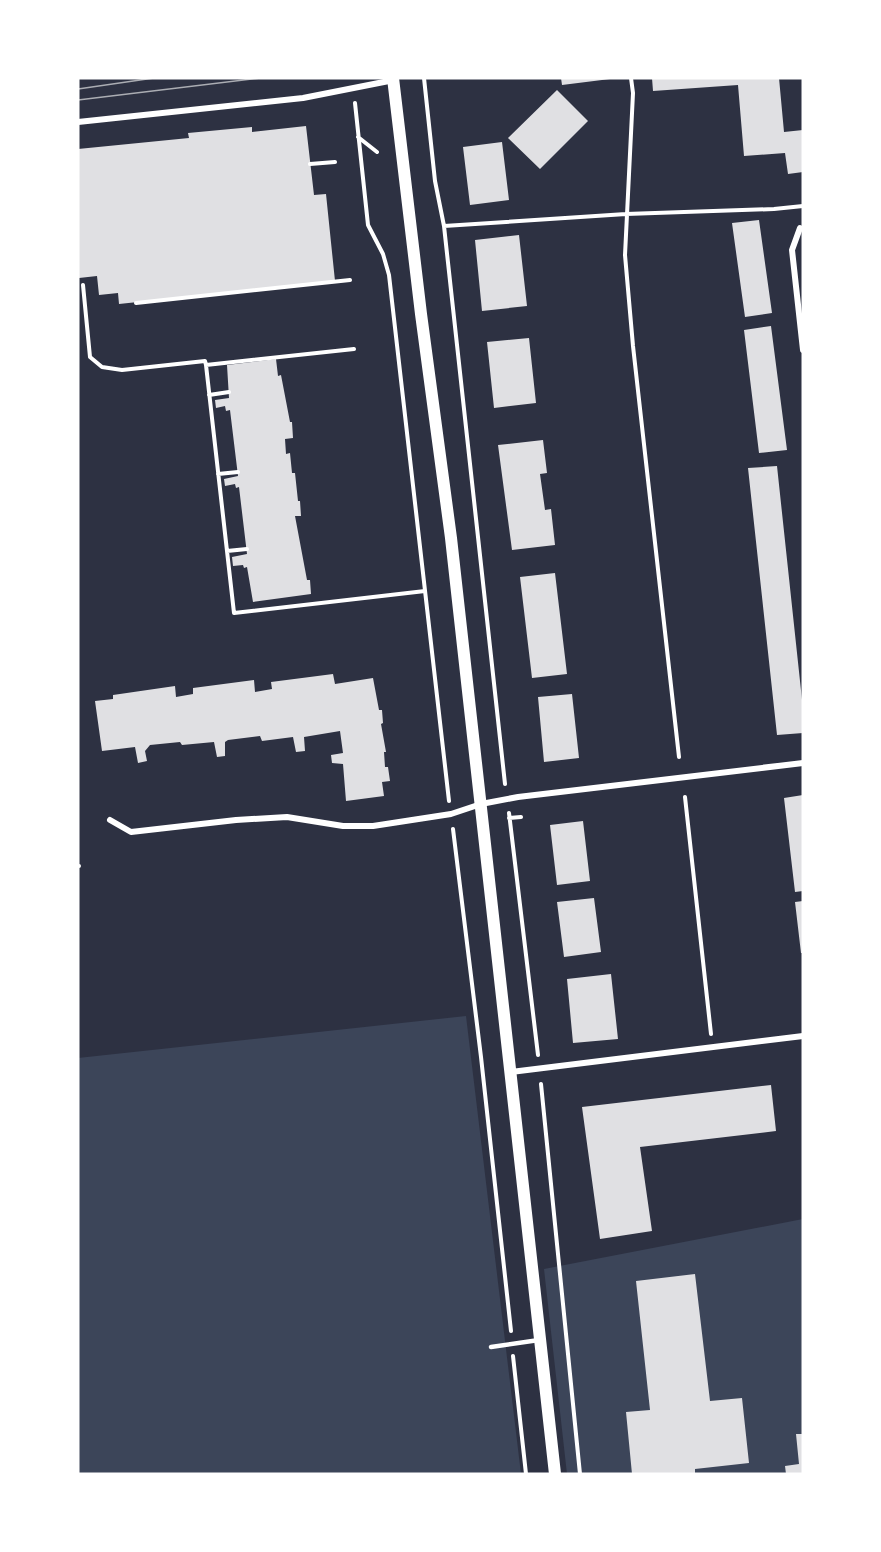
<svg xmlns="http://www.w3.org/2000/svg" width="881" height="1552" font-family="Inter,sans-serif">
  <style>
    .green { fill: #3c4559 }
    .building { fill: #e0e0e3 }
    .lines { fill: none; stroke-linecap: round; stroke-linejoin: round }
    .path { stroke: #fff; stroke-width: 4 }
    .service { stroke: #fff; stroke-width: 4.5 }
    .minor { stroke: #fff; stroke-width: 6 }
    .secondary { stroke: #fff; stroke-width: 12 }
    .tram { stroke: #abadb3; stroke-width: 1.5 }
  </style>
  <rect width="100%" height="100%" fill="#2d3142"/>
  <path class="green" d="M466,1016l55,458h-443v-416z
    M803,1219v255h-236l-23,-205z"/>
  <path class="building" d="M561,78h49v1l-48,6z
    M652,78h127l5,54 19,-2v42l-15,2 -3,-21 -41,3 -6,-71 -85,6z
    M557,90l31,31 -48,48 -32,-31z
    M306,126l8,69 12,-1 9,87 -216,23 -1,-11 -19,2 -2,-19 -18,2 -1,-129 111,-11 -1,-5 64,-6v5z
    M502,142l7,58 -39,5 -7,-58z
    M759,220l13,93 -27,4 -13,-94z
    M519,235l8,71 -45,5 -7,-71z
    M771,326l16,124 -28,3 -15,-123z
    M529,338l7,65 -42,5 -7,-66z
    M276,359l2,17 3,-1 9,47h2l1,16 -8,1 1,15 4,-1 2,20h3l3,28h2l1,15h-6l12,64h3l1,14 -58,8 -6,-35 -3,1 -1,-3 -10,1 -1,-9 15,-3 -8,-67 -3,1 -1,-4 -10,2 -1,-7 14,-3 -8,-66 -4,1 -1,-5 -9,2 -1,-8 14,-2 -2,-33z
    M543,440l4,33 -7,1 5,36 6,-1 4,36 -43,5 -14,-105z
    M777,466l26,243v24l-26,2 -29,-267z
    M555,573l12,101 -35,4 -12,-101z
    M333,674l2,10 38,-6 6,32h3l1,13 -2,1 5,28h-2l1,15h3l2,14 -8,1 2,14 -38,5 -3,-37 -11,-1 -1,-8 12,-2 -3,-22 -36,6 1,14 -9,1 -3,-15 -31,4 -2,-5 -32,4 -3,2v14l-8,1 -3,-15 -32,3 -2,-3 -30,3 -5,6 2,10 -9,2 -3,-16 -33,4 -7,-50 18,-2v-4l62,-9 1,11 17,-3v-6l61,-8 1,12 17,-3 -1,-7z
    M572,694l7,64 -35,4 -6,-65z
    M803,795v96l-8,1 -11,-94z
    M583,821l7,60 -33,4 -7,-60z
    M594,898l7,54 -37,5 -7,-55z
    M803,901v52h-2l-6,-51z
    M611,974l7,65 -45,4 -6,-64z
    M771,1085l5,46 -136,16 12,84 -52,8 -18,-132z
    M695,1274l15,127 32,-3 7,65 -54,6v5h-63l-6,-62 24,-2 -14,-129z
    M796,1434h7v40h-17l-1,-8 14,-2z"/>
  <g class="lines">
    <path class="path" d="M424,78l11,103 9,45 61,558
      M631,78l2,15 -8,162 8,91 46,411
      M355,103l13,122 15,29 6,21 60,526
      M358,137l19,15
      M310,164l25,-2
      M444,226l182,-12 148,-5 29,-3
      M83,285l7,72 12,10 20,3 83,-9 1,4 148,-16
      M136,303l214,-23
      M206,365l28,248 191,-22
      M209,395l20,-3
      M218,474l20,-2
      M227,551l20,-2
      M685,797l26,237
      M509,813l29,242
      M509,818l12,-1
      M453,829l28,228 30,274
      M78,866h1
      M541,1084l39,390
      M513,1356l13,118"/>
    <path class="service" d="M491,1347l48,-7"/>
    <path class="minor" d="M78,122l225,-24 91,-18
      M800,228l-8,22 11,100
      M110,820l21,12 105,-12 51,-3 56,9h30l78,-12 30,-10 37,-7 285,-34
      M511,1072l292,-36"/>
    <path class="secondary" d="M393,78l28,236 30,224 104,936"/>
    <path class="tram" d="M78,89l76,-11
      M78,100l183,-22"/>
  </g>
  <rect width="881" height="1552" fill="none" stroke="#ffffff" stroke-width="159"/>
</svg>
